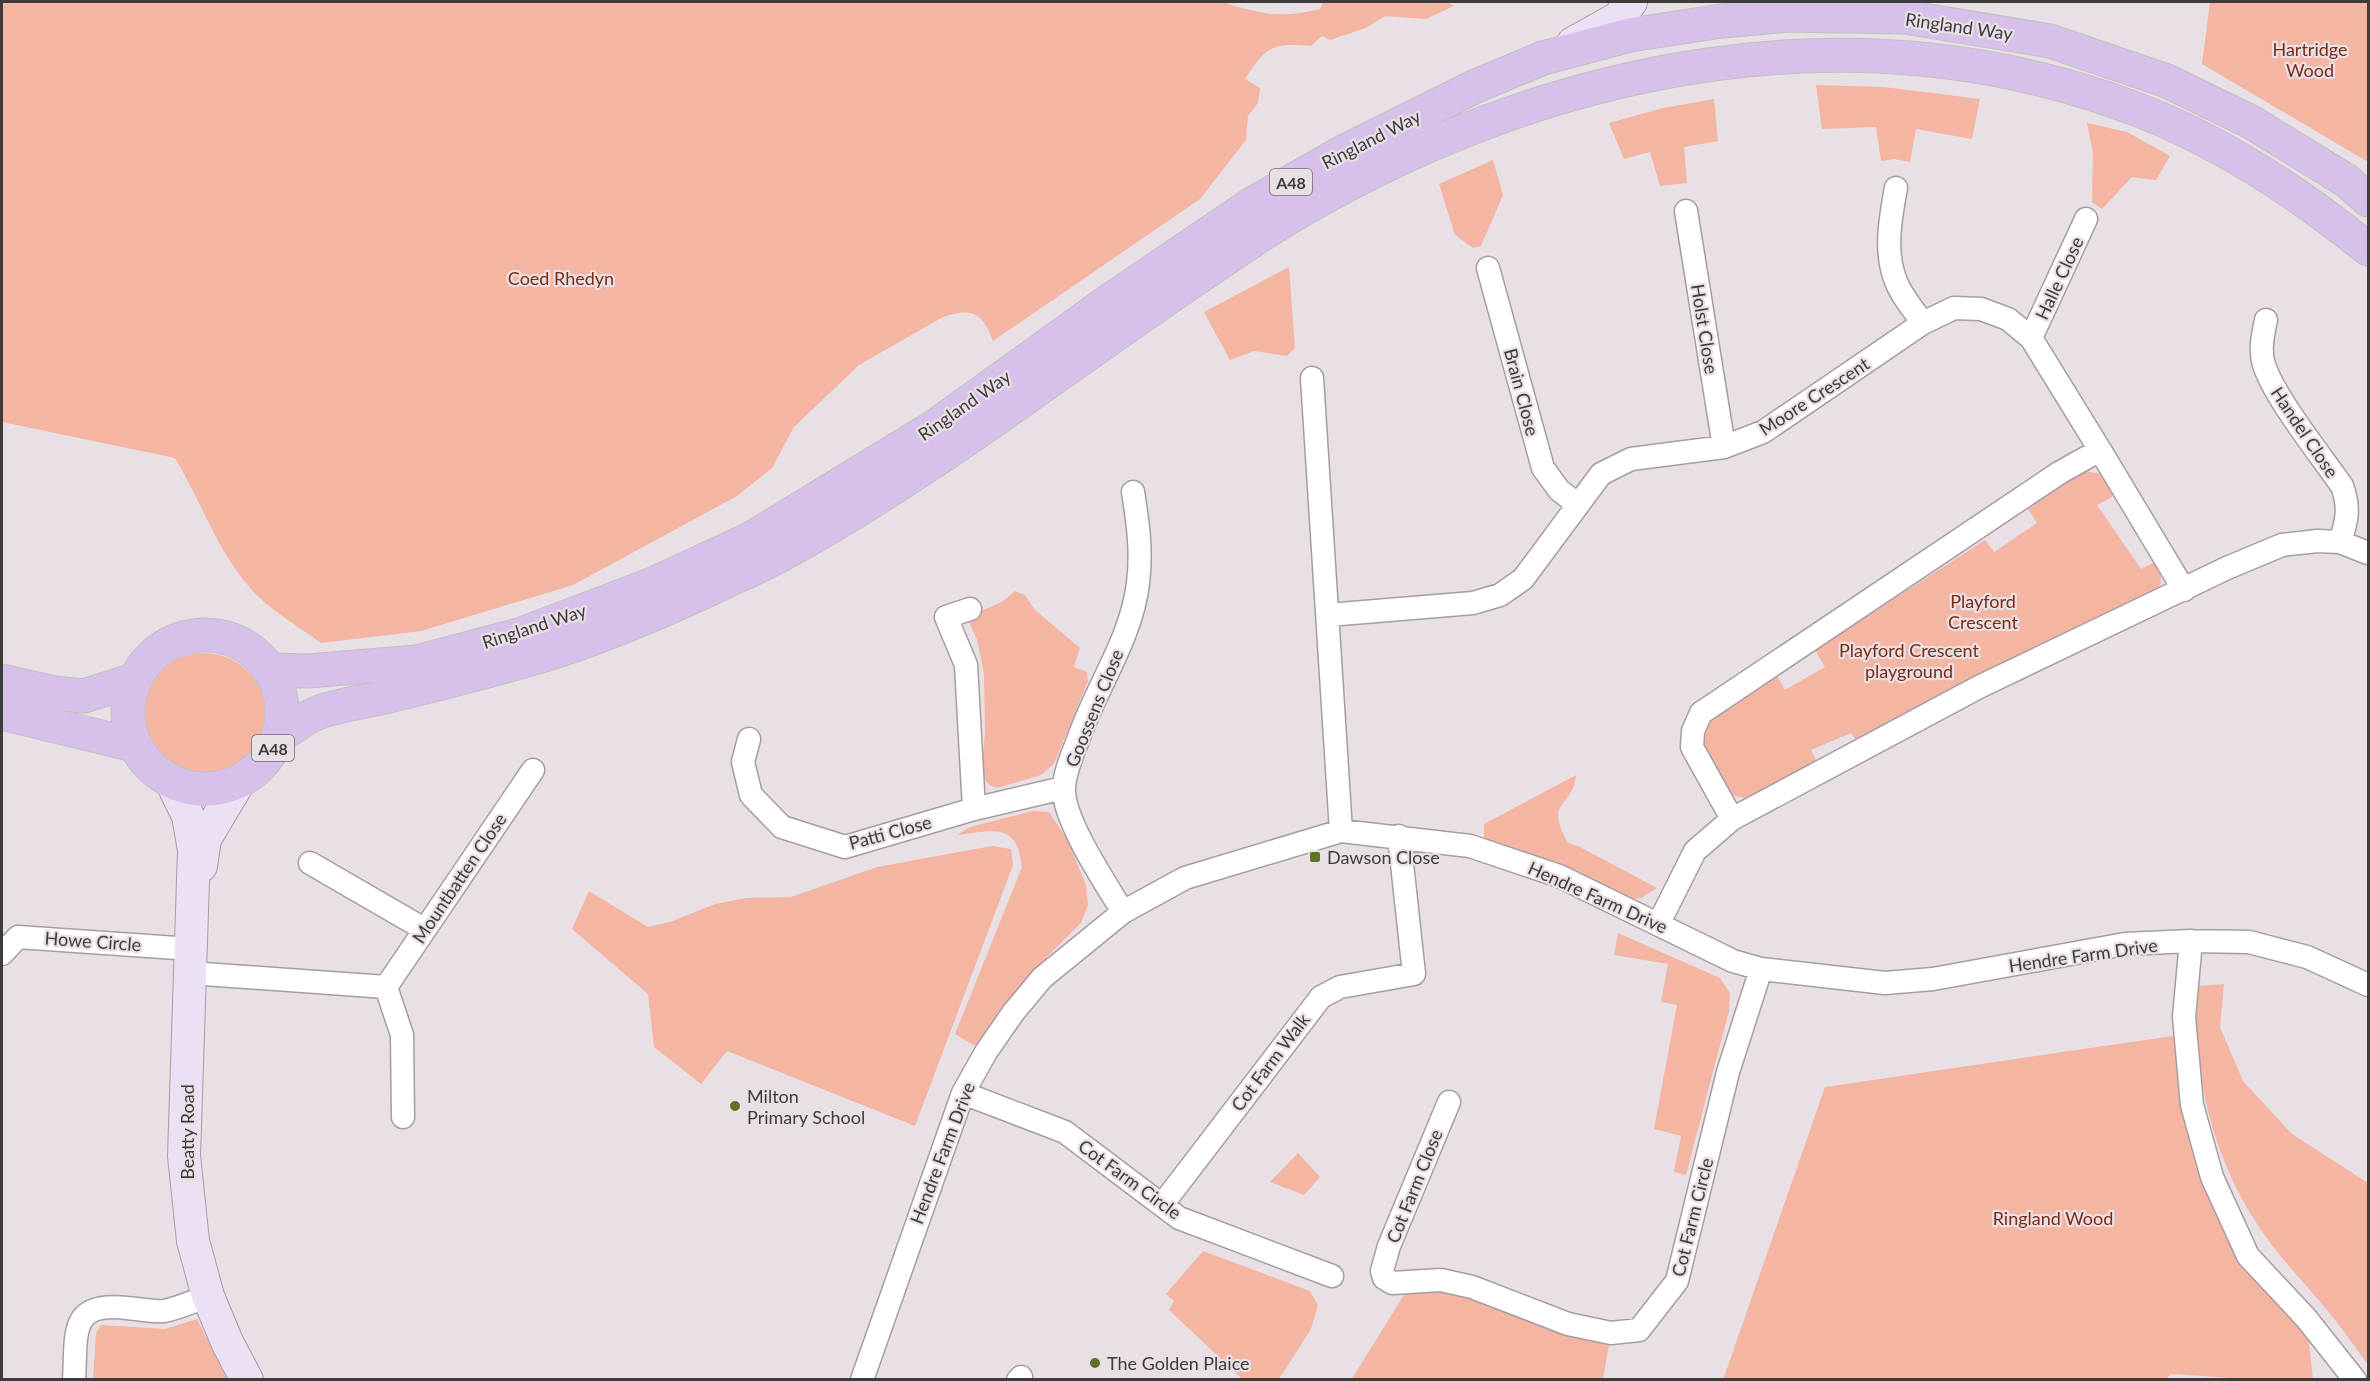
<svg xmlns="http://www.w3.org/2000/svg" width="2370" height="1381" font-family="Lato,sans-serif">
  <style>
    .green { fill: #f4b5a3 }
    .lines { fill: none; stroke-linecap: round; stroke-linejoin: round }
    .street-casing { stroke: #a59da2; stroke-width: 25 }
    .secondary-casing { stroke: #a59da2; stroke-width: 34 }
    .primary-casing { stroke: #c1c0c1; stroke-width: 35 }
    .street { stroke: #fff; stroke-width: 22 }
    .secondary { stroke: #ebe0f4; stroke-width: 32 }
    .primary { stroke: #d7c1ea; stroke-width: 33 }
    .poi-dot { fill: #5e7424; stroke: #e8e0e5; stroke-width: 2 }
    .labels { text-anchor: middle; dominant-baseline: central; stroke-width: 4.5; stroke-linejoin: round; paint-order: stroke }
    .shield { fill: #e8e0e5; stroke: #716c6f; stroke-width: 1.5 }
    .shield-label { font-size: 16px; font-weight: bold; fill: #3e3b3d }
    .street-label { font-size: 18px; fill: #3e3b3d; stroke: #e8e0e5 }
    .park-label { font-size: 18px; fill: #7e2b14; stroke: #e8e0e5 }
    .poi-label { font-size: 18px; fill: #3e3b3d; stroke: #e8e0e5; text-anchor: start }
  </style>
  <rect width="100%" height="100%" fill="#e8e0e5"/>
  <path class="green" d="M2,2h1220c40,12 56,17 98,7l3,-7h124l7,4 -28,13 -41,-3 -19,12 -36,12 -8,-4 -11,10c-39,-3 -45,0 -66,33l15,9 -2,15 -10,13 -2,24 -46,59 -207,142c-10,-28 -21,-34 -50,-24l-84,48 -65,62 -22,41 -35,28 -164,89 -152,46 -100,12c-23,-17 -52,-33 -70,-54 -34,-38 -50,-88 -76,-131l-173,-36z
    M2210,2h158v160l-166,-98z
    M1816,85l68,2 96,12 -8,40 -56,-10 -6,33 -16,-3 -13,2 -5,-34 -54,2z
    M1714,99l4,42 -34,6 3,36 -27,3 -10,-34 -26,7 -15,-36 54,-15z
    M2087,123l40,9 43,24 -14,24 -24,-3 -30,32 -10,-7 1,-49z
    M1493,160l10,35 -22,51 -8,2 -18,-13 -16,-51z
    M1289,267l6,81 -8,8 -33,-5 -24,9 -26,-48z
    M2084,471l18,3 10,14v9l-15,8 44,64 16,-8 3,8 1,15 -12,15 -291,144 -7,-10 -40,17 7,14 -69,35 -15,-3 -16,-22 -17,-33 3,-16 73,-49 8,14 40,-23 -10,-17 170,-110 9,12 43,-29 -9,-14z
    M1015,591l10,4 10,15 45,38 -6,19 13,5 1,9 -34,83 -13,11 -44,13 -8,-3 -8,-11 4,-42 -1,-59 -7,-33 -10,-23 35,-15z
    M142 715a62 62 0 1 1 124 0a62 62 0 1 1-124 0Z
    M1576,775c-3,34 -33,24 -8,68l10,3 79,42 -16,10 -16,2 -141,-61v-15z
    M1033,811l16,1 19,29 18,44 2,20 -7,18 -33,33 -73,90 -20,-12 67,-167c-5,-46 -29,-36 -65,-32l13,-8z
    M992,846l19,3 2,16 -98,261 -188,-75 -26,33 -47,-37 -6,-53 -76,-65 17,-38 59,36 22,-5 45,-18 31,-6 45,-1 86,-30z
    M1618,933l102,45 10,15 -1,18 -43,164 -12,-3 7,-36 -27,-7 23,-124 -16,-3 7,-38 -54,-9z
    M2224,984l-4,43 23,54 49,53 76,49v182c-13,-18 -26,-37 -41,-55 -20,-24 -43,-48 -61,-73 -53,-74 -74,-161 -69,-251z
    M2186,1034l6,71 56,151 58,62 7,61h-65l-77,-5 -6,6h-442l102,-293z
    M1298,1153l22,24 -16,18 -34,-13z
    M1203,1251l107,40 8,14 -7,24 -32,50h-37l-73,-69 5,-9 -8,-7z
    M1412,1282l199,51 -8,46 -252,1z
    M197,1319l30,60h-134l3,-46 5,-8 64,4z"/>
  <g class="lines">
    <defs>
      <path id="street" d="M1896,188c-6,32 -13,69 3,100 6,12 16,24 24,35
        M1686,211l38,236
        M1488,268l55,200 16,22 18,14
        M2266,320c-3,14 -6,28 -3,41 7,31 59,96 79,125 8,21 5,35 -2,56
        M2031,338l55,-119
        M1312,378l29,453
        M970,609l-24,8 20,48 8,144
        M1328,615l145,-12 27,-8 23,-16 78,-105 30,-15 93,-12 39,-15 160,-109 31,-15 27,1 27,10 23,19 69,112
        M749,739l-6,23 8,33 31,32 63,20 129,-38 89,-21
        M1732,819l-40,-72 1,-16 8,-18 358,-240 41,-23 84,140
        M310,863l114,66
        M1123,912c-17,-28 -60,-92 -59,-123 0,-18 11,-40 17,-57 18,-49 51,-96 57,-149 4,-31 0,-60 -5,-91
        M1659,923l36,-72 37,-32 247,-132 248,-119 55,-23 35,-4 23,1 28,11
        M2191,941l-7,76 8,88 20,72 36,79 58,62 49,62
        M2,954l16,-17 173,12
        M190,973l196,14 16,48 1,82
        M386,987l147,-217
        M963,1093l102,39 114,86 153,58
        M1449,1102l-60,144 -7,25 2,7 8,5 49,-3 31,7 96,37 43,9 28,-3 38,-49 51,-209 33,-103
        M1162,1205l159,-208 19,-10 74,-13 -15,-138
        M74,1380c3,-46 -6,-79 53,-72 11,1 26,4 37,3 15,-3 30,-10 44,-15
        M862,1380l101,-287 23,-41 27,-39 29,-35 81,-66 62,-34 156,-47 129,15 89,30 174,85 28,8 124,14 48,-4 192,-35 66,-3 58,1 58,15 61,28
        M1018,1380l3,-3"/>
      <path id="secondary" d="M1573,43l45,-25 13,-16
        M172,783l16,33 6,34 -10,306 9,85 15,55 19,46 20,38
        M201,866l4,-27 34,-57"/>
      <path id="primary" d="M128 712a77 77 0 1 1 154 0a77 77 0 1 1-154 0Z
        M269,670l39,1 109,-9 102,-27 134,-51 99,-46 182,-111 175,-126 143,-97 91,-52 133,-66 67,-28 87,-23 92,-14 67,-6 116,2 145,24 117,40 84,41 96,59 21,19
        M2,681l52,12 30,3 50,-16
        M2,713l132,32
        M278,737c13,-8 26,-19 39,-24 21,-8 46,-11 68,-16 45,-11 90,-22 135,-35 66,-18 131,-46 194,-75 21,-10 42,-19 63,-30 146,-79 277,-182 414,-275 32,-21 64,-44 97,-64 258,-153 566,-218 853,-107 82,32 159,83 227,138"/>
    </defs>
    <use href="#street" class="street-casing"/>
    <use href="#secondary" class="secondary-casing"/>
    <use href="#primary" class="primary-casing"/>
    <use href="#street" class="street"/>
    <use href="#secondary" class="secondary"/>
    <use href="#primary" class="primary"/>
  </g>
  <g class="poi-dot">
    <rect x="1309" y="851" width="12" height="12" rx="3"/>
    <circle cx="735" cy="1106" r="6"/>
    <circle cx="1095" cy="1363" r="6"/>
  </g>
  <g class="labels">
    <g class="shield">
      <rect x="1270" y="169" width="42" height="26" rx="4.5"/>
      <rect x="252" y="735" width="42" height="26" rx="4.5"/>
    </g>
    <g class="shield-label">
      <text x="1291" y="182">A48</text>
      <text x="273" y="748">A48</text>
    </g>
    <g class="street-label">
      <text transform="translate(1959 26) rotate(8)">Ringland Way</text>
      <text transform="translate(1371 139) rotate(-27)">Ringland Way</text>
      <text transform="translate(2059 278) rotate(-65)">Halle Close</text>
      <text transform="translate(1705 329) rotate(81)">Holst Close</text>
      <text transform="translate(1522 392) rotate(75)">Brain Close</text>
      <text transform="translate(1814 396) rotate(-33)">Moore Crescent</text>
      <text transform="translate(964 405) rotate(-35)">Ringland Way</text>
      <text transform="translate(2305 432) rotate(56)">Handel Close</text>
      <text transform="translate(534 626) rotate(-18)">Ringland Way</text>
      <text transform="translate(1094 708) rotate(-68)">Goossens Close</text>
      <text transform="translate(890 832) rotate(-15)">Patti Close</text>
      <text transform="translate(459 878) rotate(-56)">Mountbatten Close</text>
      <text transform="translate(1598 897) rotate(24)">Hendre Farm Drive</text>
      <text transform="translate(93 941) rotate(4)">Howe Circle</text>
      <text transform="translate(2083 955) rotate(-8)">Hendre Farm Drive</text>
      <text transform="translate(1270 1062) rotate(-53)">Cot Farm Walk</text>
      <text transform="translate(187 1132) rotate(-90)">Beatty Road</text>
      <text transform="translate(942 1153) rotate(-69)">Hendre Farm Drive</text>
      <text transform="translate(1130 1179) rotate(36)">Cot Farm Circle</text>
      <text transform="translate(1414 1186) rotate(-68)">Cot Farm Close</text>
      <text transform="translate(1692 1217) rotate(-76)">Cot Farm Circle</text>
    </g>
    <g class="park-label">
      <text x="2310" y="49">Hartridge<tspan x="2310" dy="21">Wood</tspan></text>
      <text x="561" y="278">Coed Rhedyn</text>
      <text x="1983" y="601">Playford<tspan x="1983" dy="21">Crescent</tspan></text>
      <text x="1909" y="650">Playford Crescent<tspan x="1909" dy="21">playground</tspan></text>
      <text x="2053" y="1218">Ringland Wood</text>
    </g>
    <g class="poi-label">
      <text x="1327" y="857">Dawson Close</text>
      <text x="747" y="1096">Milton<tspan x="747" dy="21">Primary School</tspan></text>
      <text x="1107" y="1363">The Golden Plaice</text>
    </g>
  </g>
  <rect width="2370" height="1381" fill="none" stroke="#3e3b3d" stroke-width="6"/>
</svg>
